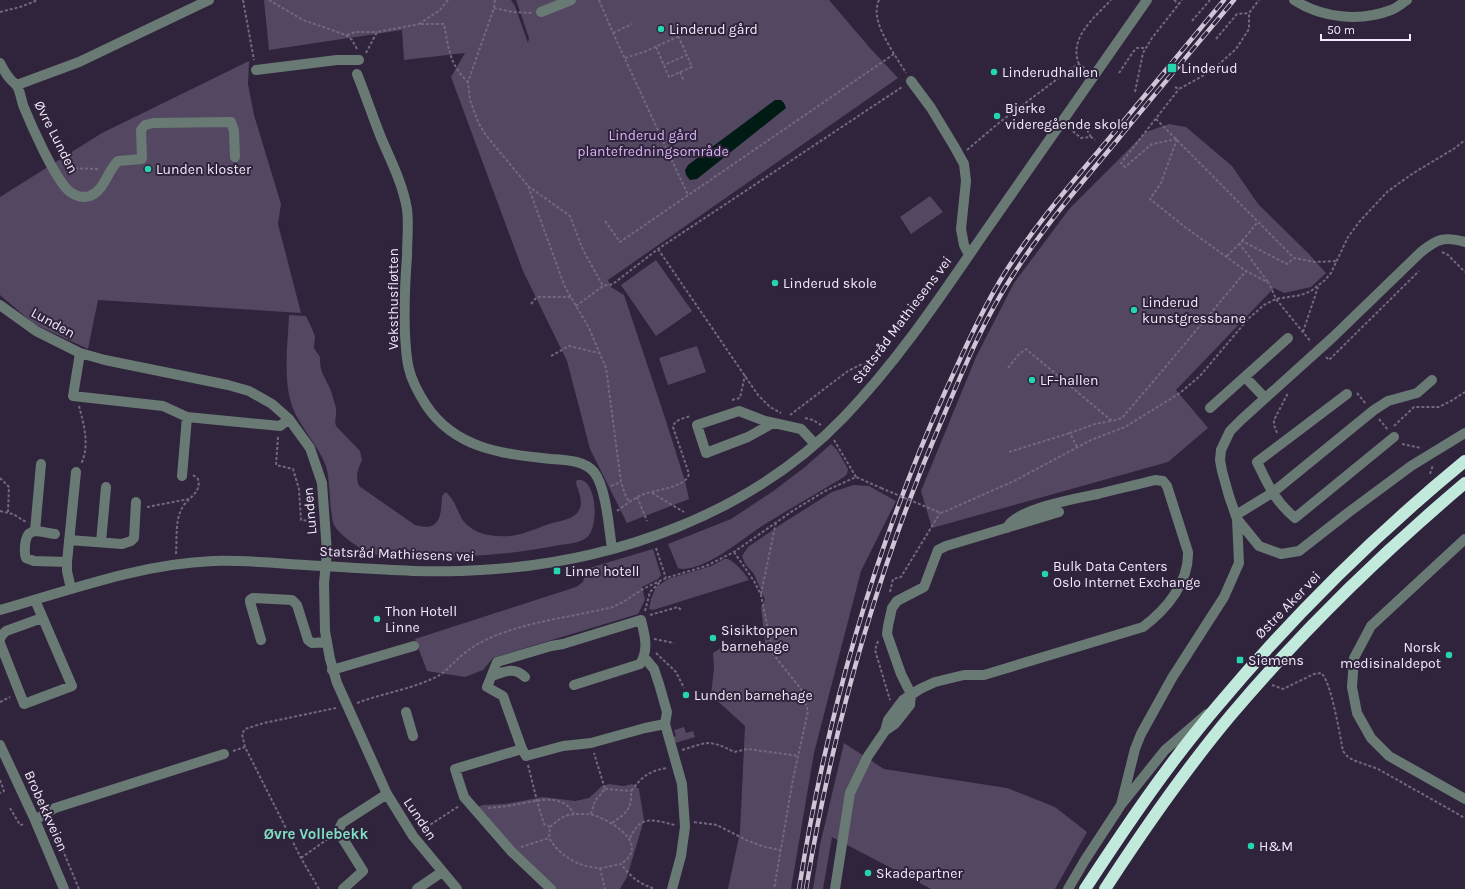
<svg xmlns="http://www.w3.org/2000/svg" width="1465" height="889" font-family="Karla,sans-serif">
<rect width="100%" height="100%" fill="#30233c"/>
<!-- green -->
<path fill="#544761" d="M264,0H511L515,6L528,43L529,38L516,0H829L870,48L898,78L608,280L611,287L624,295L666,421L685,481L689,499L627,523L590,449L567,361L523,271L451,77L465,53L404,60L402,30L269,50Z
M249,61L248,84L254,115L281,204L278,224L301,313L98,300L88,349L34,324L0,295V197L102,133Z
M1169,124L1186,127L1232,166L1258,204L1308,253L1326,273L1311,287L1284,293L1274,288L1176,390L1208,428L1168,462L932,528L921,491L976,357L1014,283L1070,208L1146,132Z
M930,196L943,212L911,234L900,217Z
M656,260L692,311L656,336L621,285Z
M289,315L306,316C308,321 315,333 315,338C315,341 314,344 314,348L320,357C319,376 329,380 333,398C334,402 336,406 336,410C337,416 334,420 336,426L360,451L362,460C358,469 355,476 359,486L415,525C440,532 441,517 442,496L446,492C462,508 455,521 478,532C488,536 500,537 511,536C524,534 535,529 546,525C554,522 563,521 570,518C574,516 577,514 579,510C584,502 578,491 576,483L577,480C597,476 600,529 586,538C579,543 568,544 560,545C514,554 473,557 427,557C412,557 387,558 373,554C361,550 338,535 333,523C332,519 332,514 331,511C330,499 329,475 326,466C319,447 302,429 294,411C282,385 288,342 289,315Z
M697,346L706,372L668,385L659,358Z
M831,444L837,450L848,469L847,474L844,477C816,494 787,510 759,528C742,540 724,554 705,563C698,566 685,571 678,568L668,544L731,519L772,492L805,467Z
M854,485L869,486L896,501L861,571L814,753L791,889H728L740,832L745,726L711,695L714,668L713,653L727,644H745L760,649L765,642L761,607L765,600L754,574L745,564L742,556L748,547L783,523L832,492Z
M653,549L661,575L658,579L642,587L645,600L638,614L499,656L493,658L483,670L465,677L427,671L415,639L576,587L583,582L586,569Z
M724,559H728C737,564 744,572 749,580L653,610L649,609L651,599L656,587L668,579L711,566Z
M684,727L686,733L693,731L695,737L675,743L673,737L676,736L674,730Z
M844,743L884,769L1007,788L1055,807L1087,832L1055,889H931L832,837L823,889H813L820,845Z
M609,784L624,786L632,784L639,789L644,820L627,877L620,889H556L512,847L477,807L483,805L505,804L543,797L575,801L589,798L602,786Z"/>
<!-- water -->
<path fill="#001b14" d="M775,100H781L784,103L786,108L697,179L690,180L686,175L685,170L688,165Z"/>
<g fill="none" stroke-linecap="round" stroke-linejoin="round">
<!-- path -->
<path stroke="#73687e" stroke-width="2" stroke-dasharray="3 2" stroke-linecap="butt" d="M243,0L254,60
M269,0L303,20L346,35L352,40L357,49
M448,0L440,10L419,24H444C449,49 449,64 468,82
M495,0L494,8L468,82L470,100L478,122L485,134L528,186L565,287L589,328L606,368L621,482L625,494L629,502
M599,0L613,33L688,195
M879,0C877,5 876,11 877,16C879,33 897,58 906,73
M1174,0L1179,4
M494,8L513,12L532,13
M0,12L20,7L38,0
M1192,21L1210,0
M613,33L632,24
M347,35L355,32H377
M678,36L687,55
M1216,39L1237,14L1249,13
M656,47L669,77L692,67L687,55L664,65
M366,53L377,32L419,24
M625,58L644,52L695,29
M1079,64C1068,38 1095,17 1111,0
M680,72L684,81
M1119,73L1133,52L1137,48H1146
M1175,87L1179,89L1210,72L1236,49L1249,29V13L1259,0
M1135,92L1143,53L1152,38L1182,0
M1156,119L1294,258L1315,262L1336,261
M1069,128L1081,138L1091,137L1095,140
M1087,130L1091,137
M1177,139L1161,183L1150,199L1185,227L1246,271L1269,283L1276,299L1311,342
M1177,139L1152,144L1125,167L1121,163L1179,89
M967,150L1000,122L1072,68L1079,64L1086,69
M65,168L98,169
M528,186L570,216L583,250L603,286
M605,221L620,242L894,54
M1242,241L1257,223
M1239,243L1268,282
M658,249L758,395L770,407L781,413
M1442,252L1448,255L1465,272
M1227,256L1242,241L1287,264L1294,258
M531,304L537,297H571
M576,306L603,286L613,284L658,249L902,87
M1303,332L1318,287
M551,356L569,346L599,353
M1326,357L1329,360L1419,271
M1008,368L1019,354L1026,349L1112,421L1122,418L1157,377L1246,271
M1357,393L1366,404
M732,400L740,398L745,375
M79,406C84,425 90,446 81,464
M790,415L848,371L860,365L878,362
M805,418L813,420L821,425
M1379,419L1388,430
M1394,426L1414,407H1439L1451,401L1465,392
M1277,433L1274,425V420L1288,393
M278,437L276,465L293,469L299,489L301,520L314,521
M834,440L856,477
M1402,444L1421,448
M1077,447L1070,433L1095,424L1112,421
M1009,452L1070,433
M1430,474L1433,465
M0,478L9,487L8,512
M611,486L621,482
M652,493L684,512
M637,497L647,521
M147,507L189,499
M0,511L13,514L26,522
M617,511C625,505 633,499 641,495C653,490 686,488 689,474L673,427C674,420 684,418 691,416
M936,511L940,513L946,511L1014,481L1091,440L1125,427L1180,393L1200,376L1248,319L1264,305L1276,299L1301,295L1311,291L1325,280L1331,273L1348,237L1360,221L1387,192L1412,174L1455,148L1465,140
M656,548L666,578
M734,552L754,581L761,595L773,654L801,689L808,711L793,779L774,889
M176,554C177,540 175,520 182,508C188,497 202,493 198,479L192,474
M890,592L893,579L901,577L940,513
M761,594L776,522
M645,611L650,592L660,582
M650,615L678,607L681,610
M654,639L674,643
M878,641L875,650L890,700
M656,653L676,672L684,688
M1272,685L1283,689L1314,674L1321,673C1331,680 1340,736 1343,751L1348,757L1353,760L1378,769L1465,818
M0,702L10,697
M357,703C383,693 413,689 438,676C447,671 453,663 461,656C470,648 481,642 492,637C530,621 572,617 613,607L623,602L643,589L666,578L706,566L734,552L794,510L825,491L856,477L881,488
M682,750C708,742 709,739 734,752L748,749L799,756
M233,751L245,747
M528,765L537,801L544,824L550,827L549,838C560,856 578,867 599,868C606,868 614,865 621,864C632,878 638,883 655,889
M0,780L4,791L0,793
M605,789L631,791
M10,808L20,825L25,824
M488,808C496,807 504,807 513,805C534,802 562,791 574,814
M591,814L595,801L605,789L594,753
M50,822L54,829L79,889
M694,822L717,825L748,841L765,847L781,850
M612,823C626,813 632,810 631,791C642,777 648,771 667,768
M550,827C555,823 559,819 565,816C572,814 585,813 593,815C607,819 644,839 628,858C627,860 623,862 621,864
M422,830L459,806
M630,838C641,814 653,820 675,825
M521,847L549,838
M301,858L329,838
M600,868L605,889
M319,889L301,858L245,747L242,734L245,729L264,723L336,708"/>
<!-- minor -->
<path stroke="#697a74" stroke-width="10" d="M1294,0C1322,18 1360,22 1391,10C1397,8 1402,3 1407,0
M541,12L571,0
M0,63C3,69 7,76 12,81C13,82 15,83 16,85C20,89 21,99 23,105C31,125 55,179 69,191C75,196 83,198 90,196C105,190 107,171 118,161L142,159L141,130L145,125L153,123L231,122L234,131L235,157
M256,70L337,60H359
M357,74C366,96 373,118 382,140C392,163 403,185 407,209C409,225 407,240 407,256C405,282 404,309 405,335C406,347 406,358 409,369C412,382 419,394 426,405C455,449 503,454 551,459C565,460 584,460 594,472C606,487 609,528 612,549
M911,81L931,108L954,146L964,164L966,181L961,229L964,245L969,255
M17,85L79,62L209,0
M1465,242C1444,236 1437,239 1421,252L1332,338L1241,420L1230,431L1221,450L1220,460L1222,471L1229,496L1237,519L1259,546L1281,554L1299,551L1349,512L1411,466L1465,433
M0,305L36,331L80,353L105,360L228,385L249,391L272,404L289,419L310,448L322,483L327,552L324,583L325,631L330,659L337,683L387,794L413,836L457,889
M80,353L73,396L163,406L187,417L280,426L289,419
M1245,377L1265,398
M1347,394L1257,462C1268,485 1275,501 1295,518L1394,437
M1210,408L1288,338
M773,423L748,437L706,453L697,425L739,411L765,421L801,429L815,444
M182,476L187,417
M1236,515L1272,493L1374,410L1388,401L1417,393L1432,380
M35,531L41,464
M55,534C39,532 27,525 25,545C25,550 24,553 26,558L34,561L67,562
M1465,539L1371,626L1354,658L1352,687L1357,713L1371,738L1389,756L1465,799
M69,540L122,544L131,541L134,538L136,502
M101,542L106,487
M71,589L67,571V562L76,472
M0,610C70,590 140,564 213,561C244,560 274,563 305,565C363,568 422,574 481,570C613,563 751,514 844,417C898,361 941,296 985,232C1039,154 1093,77 1147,0
M0,639L2,635L6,631L42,618
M261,640L250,602V600L253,598L292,600L297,605L308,640L312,643L327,642
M0,643L24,704L72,686L35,600
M644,657L654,669L659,684L667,712L665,724L682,784L685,827L681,856L672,889
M332,670L414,646
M492,676C504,672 514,666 525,677
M406,712L413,736
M885,731L895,724L910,705L911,694L901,674L887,634L888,626L892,608L897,601L924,587L938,550L946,546L1059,512
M0,745L35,820L64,889
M522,749L503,696L487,687L497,662L551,646L563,644L641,620C645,636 649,650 640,664L574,685
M1121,805L1135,749L1141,734L1172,678L1224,597L1239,563L1237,519
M35,820L55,808L224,754
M343,889L363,871L338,831L342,823L387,794
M417,889L442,872
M551,889L511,851L464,797L455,769L522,749L526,756L563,746L591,743L645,728L665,724
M835,889L850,793L868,756L885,731L888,720L903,700L920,689L935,682L964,675H984L1143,627C1167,609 1189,582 1188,552L1167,486L1163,481L1155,480C1136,485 1117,489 1098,494C1079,498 1014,509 1007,528
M1068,889L1085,860L1121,805L1165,750L1207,714"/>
<!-- highway -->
<path stroke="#c1eadc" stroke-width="12" d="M1085,889C1127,825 1170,761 1220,703C1294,615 1376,534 1465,461
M1105,889C1144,829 1185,770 1231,715C1302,631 1381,554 1465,483"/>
<defs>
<path id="rail" d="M799,889C826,718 874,550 945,392C964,351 982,309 1006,271C1034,227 1068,187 1102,147C1143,98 1183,49 1224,0
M806,889C833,726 878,567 944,415C964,368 984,319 1013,275C1043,228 1079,186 1115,143C1154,95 1194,48 1234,0"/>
</defs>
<!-- rail casing -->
<use href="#rail" stroke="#cec5d7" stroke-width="4.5"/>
<!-- rail -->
<use href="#rail" stroke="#30233c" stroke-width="3" stroke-dasharray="9" stroke-linecap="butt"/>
<!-- path-bridge -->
<path stroke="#73687e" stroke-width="2" stroke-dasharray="3 2" stroke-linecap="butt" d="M881,488L936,511"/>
</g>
<!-- markers -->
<g fill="#25d5ae" stroke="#30233c" stroke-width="1.5">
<circle cx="661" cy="29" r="4"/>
<rect x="1167" y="63" width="10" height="10" rx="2"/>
<circle cx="994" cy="72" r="4"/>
<circle cx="997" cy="116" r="4"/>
<circle cx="148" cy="169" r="4"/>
<circle cx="775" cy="283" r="4"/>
<circle cx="1134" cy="310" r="4"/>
<circle cx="1032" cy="380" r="4"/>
<rect x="553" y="567" width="8" height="8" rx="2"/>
<circle cx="1045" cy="574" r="4"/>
<circle cx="377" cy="619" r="4"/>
<circle cx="713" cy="638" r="4"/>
<circle cx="1449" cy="655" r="4"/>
<rect x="1236" y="656" width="8" height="8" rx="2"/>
<circle cx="686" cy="695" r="4"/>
<circle cx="1251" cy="846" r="4"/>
<circle cx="868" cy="873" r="4"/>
</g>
<g text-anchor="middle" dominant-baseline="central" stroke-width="4" stroke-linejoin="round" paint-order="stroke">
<!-- poi labels -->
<g font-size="14" fill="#f1eafa" stroke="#30233c" text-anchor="start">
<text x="669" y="29">Linderud gård</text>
<text x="1181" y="68">Linderud</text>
<text x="1002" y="72">Linderudhallen</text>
<text x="1005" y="108">Bjerke<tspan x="1005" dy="16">videregående skole</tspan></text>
<text x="156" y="169">Lunden kloster</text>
<text x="783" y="283">Linderud skole</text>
<text x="1142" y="302">Linderud<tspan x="1142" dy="16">kunstgressbane</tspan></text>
<text x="1040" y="380">LF-hallen</text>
<text x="1053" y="566">Bulk Data Centers<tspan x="1053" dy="16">Oslo Internet Exchange</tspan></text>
<text x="565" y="571">Linne hotell</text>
<text x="385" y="611">Thon Hotell<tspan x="385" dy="16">Linne</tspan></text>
<text x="721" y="630">Sisiktoppen<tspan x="721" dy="16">barnehage</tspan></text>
<text x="1441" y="647" text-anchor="end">Norsk<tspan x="1441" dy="16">medisinaldepot</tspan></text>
<text x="1248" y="660">Siemens</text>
<text x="694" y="695">Lunden barnehage</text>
<text x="1259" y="846">H&amp;M</text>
<text x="876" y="873">Skadepartner</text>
</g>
<!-- park labels -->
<g font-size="14" fill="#d6b5f6" stroke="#30233c">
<text x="653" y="135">Linderud gård<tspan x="653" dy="16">plantefredningsområde</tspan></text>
</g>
<!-- street labels -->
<g font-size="14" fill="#f1eafa" stroke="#30233c">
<text transform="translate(56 137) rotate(63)">Øvre Lunden</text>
<text transform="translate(393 299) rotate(-90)">Veksthusfløtten</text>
<text transform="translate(902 320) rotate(-53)">Statsråd Mathiesens vei</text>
<text transform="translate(53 323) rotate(29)">Lunden</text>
<text transform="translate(310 511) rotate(-95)">Lunden</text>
<text transform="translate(397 554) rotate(2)">Statsråd Mathiesens vei</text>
<text transform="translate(1288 605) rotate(-46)">Østre Aker vei</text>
<text transform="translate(46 811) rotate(66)">Brobekkveien</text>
<text transform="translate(420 819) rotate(56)">Lunden</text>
</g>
<!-- neighbourhood labels -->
<g font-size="15" font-weight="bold" fill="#7fdfc3" stroke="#30233c">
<text x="316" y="834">Øvre Vollebekk</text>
</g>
</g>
<!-- scale -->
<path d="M1321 34v6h89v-6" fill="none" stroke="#f1eafa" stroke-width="2"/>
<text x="1327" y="34" font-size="12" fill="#f1eafa" stroke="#30233c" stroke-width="3" paint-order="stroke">50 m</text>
</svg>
